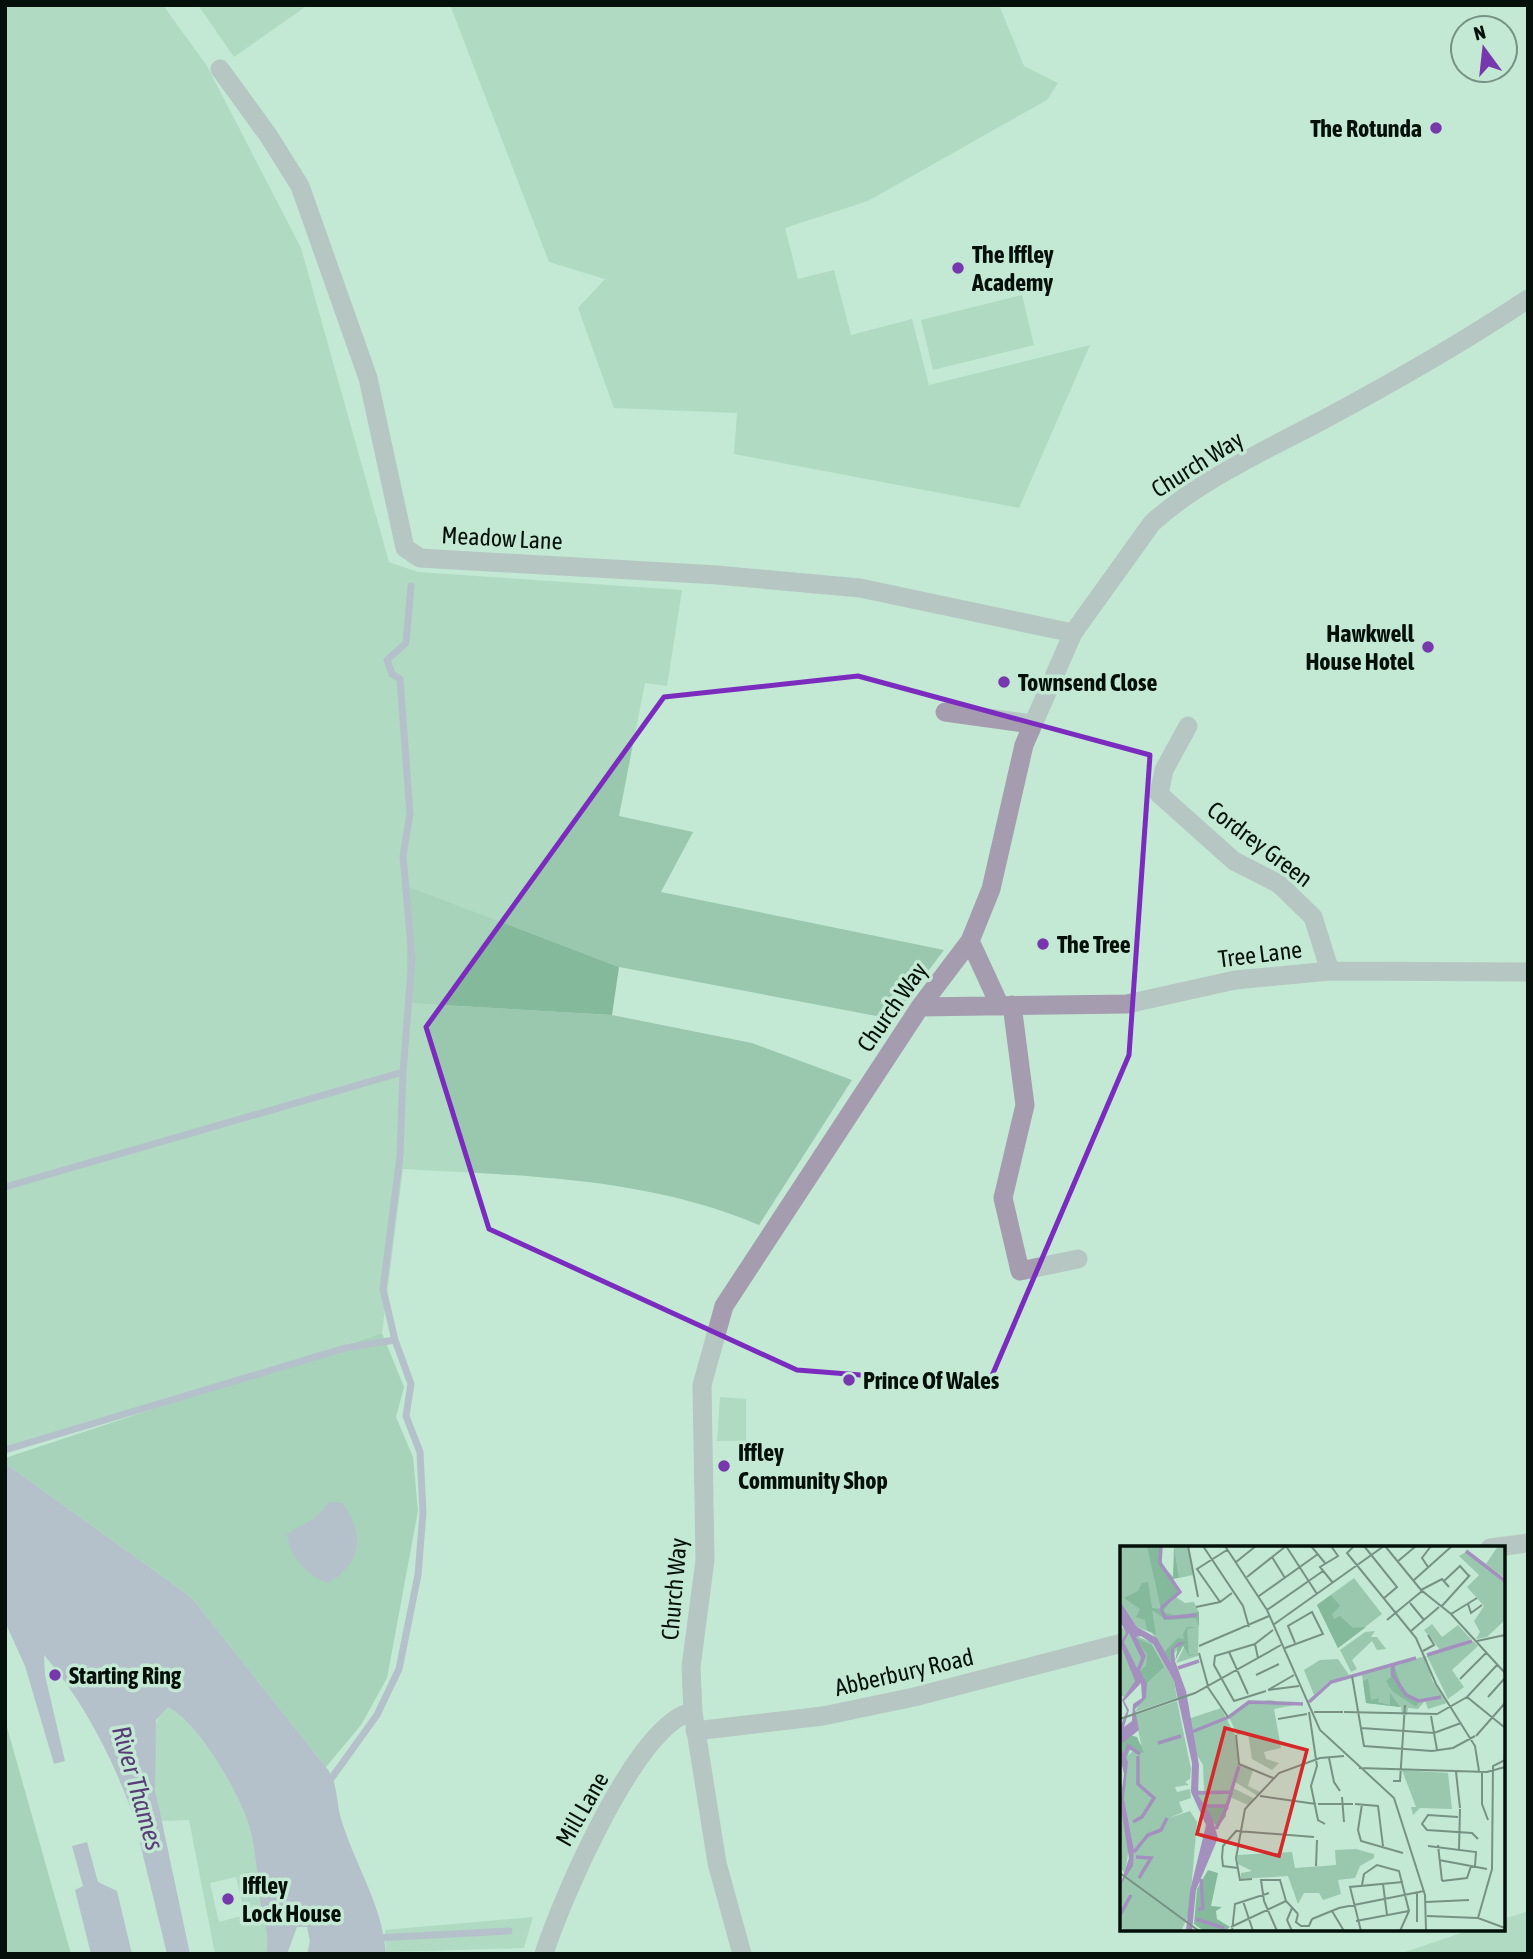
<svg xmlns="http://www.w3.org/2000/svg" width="1533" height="1959" font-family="'Asap Condensed',sans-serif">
<rect width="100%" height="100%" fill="#c3e9d4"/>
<!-- green -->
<path fill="#9ac8ae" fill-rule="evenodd" d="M5,5H163L207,66L301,248L389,562L418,572L682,590L667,686L645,683L619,816L693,832L661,892L944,950L892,1019L619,967L407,886V1003L612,1015L752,1043L852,1080L759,1225C645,1177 525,1176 403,1169L382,1333L5,1453Z
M198,5H308L234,57Z
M450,5H999L1024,66L1058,83L1047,100L868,201L785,228L798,279L834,270L851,335L912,319L929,385L1090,345L1019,508L734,454L737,413L614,408L578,308L605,279L549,262Z
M1022,295L1034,345L933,370L921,320Z
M720,1397L746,1399V1441H717Z
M168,1706C198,1723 240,1793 249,1826C256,1850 257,1877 260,1901C263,1923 270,1932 266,1954H215L189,1820L161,1821C156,1792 141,1725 168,1706ZM236,1877L245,1915L219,1922L210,1883Z
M1528,1911V1954H1399L1473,1929H1503V1919Z
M533,1917L524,1948L386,1952L385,1930Z"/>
<!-- forest -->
<path fill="#84b99c" d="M407,886L619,967L612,1015L407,1003Z
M382,1333L404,1387L396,1417L413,1457L418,1511L387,1678L361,1725L326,1767L191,1597L5,1463V1458Z
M5,1720L71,1954H5Z"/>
<!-- water -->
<path fill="#a490be" d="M5,1463L191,1597L326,1767C338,1782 336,1801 341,1819C355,1865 383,1906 386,1954H307L310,1941L307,1927H297L287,1954H266C270,1932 263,1923 260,1901C257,1877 256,1850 249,1826C240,1794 198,1722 168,1707L156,1720L155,1789L190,1954H167L140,1843L142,1840C120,1774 90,1709 44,1655L45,1675L65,1761L54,1764L25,1666L5,1622Z
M329,1502L343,1503C365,1535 362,1564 328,1583C306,1575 290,1557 287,1534L316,1517Z
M87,1842L98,1882L117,1891L132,1954H91L75,1890L83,1886L72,1846Z"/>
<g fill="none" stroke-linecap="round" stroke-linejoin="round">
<!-- stream -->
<path stroke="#a490be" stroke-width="7" d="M5,1187L403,1072L412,958L403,856L410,814L400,679L392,674L387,660L406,643L411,586
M5,1450L345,1348L395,1340L383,1289L400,1156L403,1072
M328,1783L377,1715L399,1669L418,1575L423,1513L420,1452L406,1416L411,1384L395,1340
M377,1938L509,1931"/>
<!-- minor -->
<path stroke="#a59cb0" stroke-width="19" d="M220,69L268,135L300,186L368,378L405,548L420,558L717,575L860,588L1073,633
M945,712L1032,724
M1188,726L1164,770L1159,794L1234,861L1279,884L1313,917L1330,971
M970,941L1000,1006
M1012,1005L1025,1105L1003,1198L1020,1271L1078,1259
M920,1007L1127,1004L1235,980L1330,971L1528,972
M1490,1548L1528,1543
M695,1731L823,1716L914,1697L1122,1643
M544,1954C560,1903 638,1719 693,1712
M742,1954L717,1863L693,1712L691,1667L705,1560L702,1385L724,1306L920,1007L970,941L991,889L1024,745L1073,633L1152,523C1198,481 1266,450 1321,421C1392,383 1461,344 1528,299"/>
</g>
<!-- marked area -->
<path d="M0 0H1533V1959H0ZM858,676L1150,755L1129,1055L988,1385L797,1370L489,1229L426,1027L664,697Z" fill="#c3e9d4" fill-opacity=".55" fill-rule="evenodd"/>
<path fill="none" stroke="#7b2cbf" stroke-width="5" stroke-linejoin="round" d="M858,676L1150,755L1129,1055L988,1385L797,1370L489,1229L426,1027L664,697Z"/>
<!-- markers -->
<g fill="#7738ad" stroke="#c3e9d4" stroke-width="2.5">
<circle cx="1436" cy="128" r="7"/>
<circle cx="958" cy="268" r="7"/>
<circle cx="1428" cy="647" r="7"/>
<circle cx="1004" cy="682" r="7"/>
<circle cx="1043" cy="944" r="7"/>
<circle cx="849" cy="1380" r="7"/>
<circle cx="724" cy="1466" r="7"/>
<circle cx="55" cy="1675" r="7"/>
<circle cx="228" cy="1899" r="7"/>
</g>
<g text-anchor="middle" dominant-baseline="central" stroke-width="7" stroke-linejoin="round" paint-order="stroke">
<!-- poi labels -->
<g font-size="24" font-weight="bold" fill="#041009" stroke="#c3e9d4" text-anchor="start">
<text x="1422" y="128" text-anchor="end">The Rotunda</text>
<text x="972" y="254">The Iffley<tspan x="972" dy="28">Academy</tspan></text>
<text x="1414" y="633" text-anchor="end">Hawkwell<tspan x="1414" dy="28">House Hotel</tspan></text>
<text x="1018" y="682">Townsend Close</text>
<text x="1057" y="944">The Tree</text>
<text x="863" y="1380">Prince Of Wales</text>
<text x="738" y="1452">Iffley<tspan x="738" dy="28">Community Shop</tspan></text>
<text x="69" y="1675">Starting Ring</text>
<text x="242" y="1885">Iffley<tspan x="242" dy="28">Lock House</tspan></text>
</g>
<!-- street labels -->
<g font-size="24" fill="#041009" stroke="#c3e9d4">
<text transform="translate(1197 464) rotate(-32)">Church Way</text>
<text transform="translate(502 538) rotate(3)">Meadow Lane</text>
<text transform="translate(1260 844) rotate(37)">Cordrey Green</text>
<text transform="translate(1260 954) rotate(-7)">Tree Lane</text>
<text transform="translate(892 1007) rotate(-55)">Church Way</text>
<text transform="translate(674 1589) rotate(-85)">Church Way</text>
<text transform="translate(904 1672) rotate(-13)">Abberbury Road</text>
<text transform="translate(582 1809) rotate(-60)">Mill Lane</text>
</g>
<!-- water labels -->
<g font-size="26" font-style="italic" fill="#593c78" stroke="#c3e9d4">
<text transform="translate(138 1788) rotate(74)">River Thames</text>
</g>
</g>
<!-- overview -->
<g transform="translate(1120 1546)">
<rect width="385" height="385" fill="#c3e9d4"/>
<path d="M0,0H41L40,17L60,46L42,65L56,51L65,57L74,56L79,66L78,110L56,117L67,95L52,109L44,105L32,87L17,81L0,55ZM54,0H68L73,29L59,31ZM378,0H385V32L366,18ZM346,6L385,36V74L367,91L356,93L360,86L354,75L364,60L347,41L359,29L339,10ZM234,32L262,68L218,102L197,59ZM312,78L322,91L338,79L351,93L320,104L304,84ZM3,82L6,87L1,97L19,130L4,151L0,149V84ZM255,85L251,91H257L266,103L257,104L252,95L232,114L237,123L231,126L220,104L245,86ZM9,87L31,96L54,135L57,152L15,166L26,145L4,96ZM353,95L358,100L332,124L344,141L328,153L307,110ZM306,110L312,134L327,157L308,163L305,155L298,163L288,162L287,169H282L281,161L246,157L242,129H233ZM218,113L229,129L208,136L194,149L184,124L200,114ZM150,154L174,159L154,163L161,202L144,206L146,213L159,217L152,224L132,213L128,187L117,189L109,171L129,157ZM57,155L71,223L70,233L65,236L69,239L55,241L57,246L70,243L71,252L59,256L63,266L49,272L70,265L77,276L69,368L61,385H5L0,379V340L12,320L14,304L4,252L6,211L21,198L15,169ZM101,162L115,189L118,218L133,224L128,240L142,247L138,250L115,236L113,242L135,253L128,259L110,251L106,260L84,261L78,249L77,244L84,245L83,219L75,206L68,173ZM282,224L328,227L332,263L300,262L293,269L291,261H296ZM0,257L9,302L5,327L0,322ZM236,303L254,308V312L240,320L235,332L218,334L221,348L203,354L199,347H184L178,358L168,330L121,333V327L132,325L118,318L117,309L172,306L175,322L216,319L215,304Z" fill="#9ac8ae"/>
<path d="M27,0H42L41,18L53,31L54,0L59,31L73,29L53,33L60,45L42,66L56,70L79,66V81L76,72L47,74L32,64L36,89L27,84L25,74L16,71L20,63L4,52L18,45L22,37L28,36L32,62L41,63ZM211,49L220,60L212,68L214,73L220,70L233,82L246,81L218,102L197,59ZM67,81H77L67,83L69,109L78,108L69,110L63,100L55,115L59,96L51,103V117L44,106L58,92L64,93L63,88ZM16,92L32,99L44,121L27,137L20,125L26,120L27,109ZM270,122H275L283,145L300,154L296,161L272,145L266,135L271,131ZM248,133L251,154L259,152L258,156L270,159V147L280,161L246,157L243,135ZM10,189L17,191L24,207L10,204L6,213L0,199ZM106,260V270L97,282L84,261ZM88,324L98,327L91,360L102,361L96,365L97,373L110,381L105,385H84L74,378L77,343Z" fill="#84b99c"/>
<path d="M0,55L17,81L37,92L51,117V103L59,96H66L54,103L55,115L66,145L79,219L78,249L92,271L98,292L76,344L72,385H66L70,345L86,279L71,246L72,217L54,135L33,98L21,90L16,91L26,110L20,125L27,137L26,152L15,163L19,184L0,199L8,216L4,252L14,304L13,320L0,340L9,312L0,257L4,228L0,211V181L7,165L2,154L15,135L0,97L6,87L0,75ZM9,87L21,112L17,122L4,96ZM21,137L22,152L13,158L12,175L4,181L9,164L4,155Z" fill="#a490be" fill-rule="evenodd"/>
<path fill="none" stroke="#a490be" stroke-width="3.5" d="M346,5L385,35M41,62L60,46L40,17L41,0M41,62L45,72L77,69M307,109L352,95M273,119V129L286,149L299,155L321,151M58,122L79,115M189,156L211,136L296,112M69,187L109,171L129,156L183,158M38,197L61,190M4,212L8,200L20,208M77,247L111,246L119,220M84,260H107L111,247M13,276L22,271L34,252L18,238V210M96,283L107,261M14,306L28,289L41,284L47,272M16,311L31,312L19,332M78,364L83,362L81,333M0,369L11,349M76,373L104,382"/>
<path fill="none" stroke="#779283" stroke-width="2" d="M68,0L78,51M83,0L123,60L129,81M105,0L147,64L200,184L274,252L305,349L306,384M166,0L197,48M191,0L205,17M211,0L218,10L200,21L213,37M234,0L227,7L296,92L316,138L355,200L359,225M244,0L277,41L263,53M265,0L301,44L331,68L385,127M152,11L165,32M116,16L136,0M277,16L296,0M308,21L302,12L311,0M127,31L166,0M294,34L332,0M324,35L340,20L349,30M301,44L322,33L329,41M139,50L198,8M100,56L77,23L107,4M290,57L304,74M348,58L351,67L362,59M76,61L100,56L112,47M321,61L350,29M147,64L203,25M331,68L357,52M267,74L302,45M153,79L264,0M291,85L319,61M357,95L385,89M135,98L95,110L94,119L114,155L146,145M79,100L149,70M165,102L203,88L192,66L168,80L175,97M303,105L314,99L308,89M109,106L128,148M79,107L88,140M138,112L135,98L153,84M136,129L159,118M232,130L244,200L312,205L333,202L355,190M340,133L366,107M87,140L108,171M148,144L179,140M148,144L174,129M347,151L384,181M368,151L385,132M189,166L197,220L191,240L198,274L205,278M194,166H223M224,166L317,168L347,151L377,119M311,170L317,204M0,173L75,147L161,99M158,173L187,168M241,182L314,187L341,177M116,189L119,218L153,232M356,190L385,157M209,212L214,236L220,245M239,222L367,226L385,221M336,226L340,262M362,226V258L368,274M273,235H280L285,159M140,250L196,258M222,251L224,276M198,258H233M235,258L258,260L263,300M242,258L238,284L241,295L283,307M338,271L308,269L302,278L307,284L352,287L358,293M117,284L103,300L102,311L103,320L118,322M117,285L194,291M318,299L322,335M308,300L356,306L355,320M339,303L340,263M319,314L367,323M196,320L197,294M0,327L79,385M132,333L120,334L116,312L125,263L159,227L200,212L224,210M322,335L347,332L351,320M263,338L267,369M242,339L244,328L257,319L279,325L289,365L280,385M123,355L133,385M306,356L349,354M172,362L167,374L172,385M212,365L224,385M178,368L176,376L181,380H189L192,373M307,370L358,372L385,382M358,372L372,323L373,220L385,214M192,373L219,362L304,345M236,375L289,365M297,376V347M111,381L166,355M112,385L115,358L149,347M157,385L144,355L141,334H160L166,355L178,368M241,385L230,341L283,336"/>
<path fill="#d62828" fill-opacity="0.15" stroke="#d62828" stroke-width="3.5" d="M105,182L187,204L159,310L77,288Z"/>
<rect width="385" height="385" fill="none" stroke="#041009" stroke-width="3.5"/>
</g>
<!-- border -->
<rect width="1533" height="1959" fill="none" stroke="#041009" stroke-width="14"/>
<!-- north arrow -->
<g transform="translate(1484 49) rotate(345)"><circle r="33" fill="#c3e9d4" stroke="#779283" stroke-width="2"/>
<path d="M0-5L12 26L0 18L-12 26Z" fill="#7738ad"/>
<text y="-10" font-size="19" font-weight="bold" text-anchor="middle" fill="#041009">N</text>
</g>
</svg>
